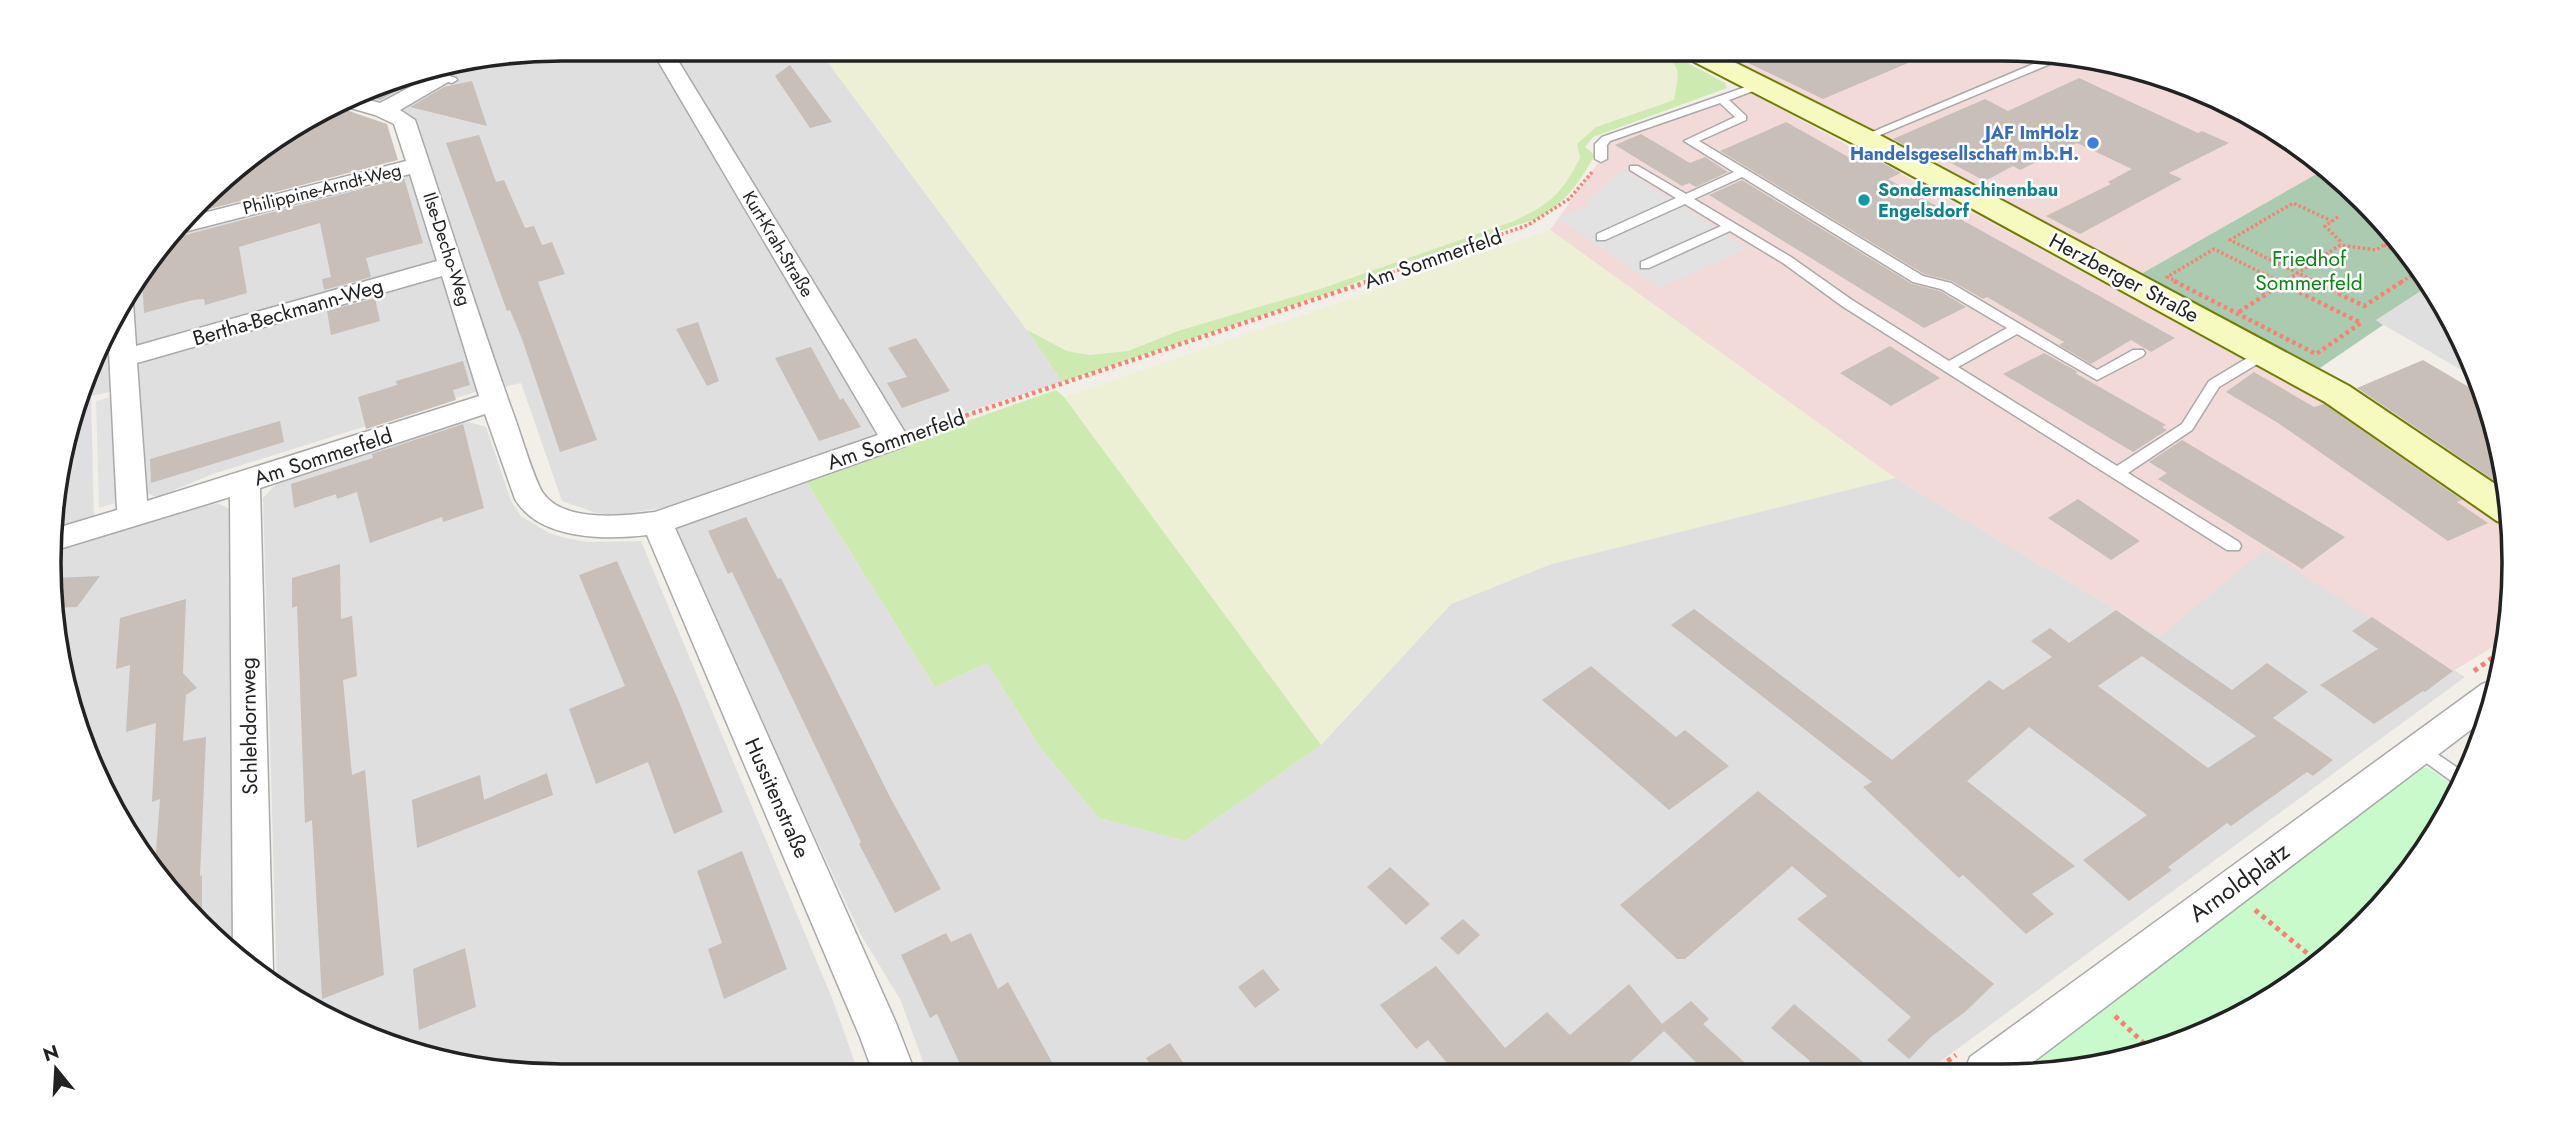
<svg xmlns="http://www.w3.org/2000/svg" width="2563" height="1125" font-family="Jost,sans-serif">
<rect width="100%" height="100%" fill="#f2efe9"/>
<!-- residential -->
<path fill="#e0dfdf" d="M563,49H818L1027,330L1062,382L881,439L706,500L701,495L662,508L616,515L596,513L562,501L521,383L504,387L412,118L400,110L441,83L448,84L458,77L432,71L424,75L428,77L427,81L384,103H376L351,97L397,76Z
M411,172L440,257L436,263L140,346L134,345L130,291L180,230Z
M432,276L448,280L478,391L213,474L157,497L143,492L135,367L139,362Z
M2430,285L2461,336L2477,379L2375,320Z
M111,323L114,391L91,396L94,518L57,529L59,463Z
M469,422L486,427L511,501L521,516L549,533L565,538L588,542L641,541L834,1003L859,1075L562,1076L397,1049L306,1007L277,987L263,498L279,481L456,423Z
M804,478L935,687L987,663L1042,750L1099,818L1185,841L1321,745L1451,604L1551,564L1895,478L2160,636L2264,549L2465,677L1926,1072L928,1075L900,999L861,935L670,525Z
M219,504L230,509L233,955L224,949L118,819L76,728L53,630L56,551L205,505Z"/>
<!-- commercial -->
<path fill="#f2dad9" d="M1708,49H2001L2166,76L2258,118L2327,168L2141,274L1827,108Z
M1745,90L2318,399L2513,529L2508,638L2453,671L2264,550L2160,636L1895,478L1550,230L1601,159V144Z"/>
<!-- farmland -->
<path fill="#eef0d5" d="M818,49H1652L1675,61L1679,72L1674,100L1596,127L1577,144L1580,157L1564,187L1543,207L1514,221L1323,288L1178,331L1128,351L1088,355L1066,351L1027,330Z
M1550,230L1895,478L1551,564L1451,604L1321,745L1064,397Z"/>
<!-- grass -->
<path fill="#cdebb0" d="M1652,49H1662L1725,83L1727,88L1593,137L1585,147L1595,155C1577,185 1568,201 1536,219L1405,263L1329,293L1062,382L1027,330L1067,351L1089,355L1128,351L1178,331L1323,288L1514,221C1552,203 1561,194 1580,158L1577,144L1596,127L1674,100C1680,67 1682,65 1652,49Z
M1056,390L1064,397L1321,745L1185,841L1099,818L1042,750L987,663L935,687L804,478Z"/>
<!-- cemetery -->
<path fill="#aacbaf" d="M2327,168L2339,177L2408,250L2430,285L2376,320L2383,325L2320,368L2141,274Z"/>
<!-- park -->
<path fill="#c8facc" d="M2420,768H2428L2457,788L2427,848L2313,970L2197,1037L2068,1072H2021Z"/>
<!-- parking -->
<path fill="#e2e2e2" d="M1623,169L1748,249L1659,288L1558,218L1591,205L1587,201Z
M127,392L132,498L99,508L96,401Z"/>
<!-- building -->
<path fill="#c7bfb8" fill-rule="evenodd" d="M1719,49H1941L1823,99Z
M790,65L832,122L810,128L775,76Z
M422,72L423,77L380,100L362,95L397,76Z
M2079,78L2198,133L2202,131L2229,143L2169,173L2182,179L2080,234L2046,216L2111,184L2108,182L2132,169L2077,143L2020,170L2013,166L1985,181L1936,155L1929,159L1893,139L1985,99L2008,111Z
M472,81L487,126L410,107L444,87Z
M340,108L387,124L398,160L194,213L224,176L301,121L303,129Z
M1786,122L1852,159L1865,153L1901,173L1888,179L2175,338L2151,352L2131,340L2091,364L2059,345L2064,342L1987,297L1983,299L1952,281L1924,274L1720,151Z
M1641,134L1690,163L1705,157L1728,172L1696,187L1689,183L1682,186L1615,145Z
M479,135L496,182L504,180L525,228L534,226L542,245L552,242L565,274L538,282L597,440L560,452L522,339L510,310L507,311L446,143Z
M404,178L423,243L366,258L371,277L324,290L322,279L331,277L320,223L239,247L247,293L205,305L204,299L193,300L144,313L142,276L178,233L185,235Z
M1742,180L1912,284L1940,291L1966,307L1924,328L1709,195Z
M375,298L380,321L331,335L327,311Z
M698,322L719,381L707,386L676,329Z
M916,338L950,391L902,408L887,383L907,377L888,348Z
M1890,346L1940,378L1891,406L1840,373Z
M811,347L840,400L843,398L861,427L819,441L775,358Z
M2044,353L2078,372L2075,373L2166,425L2162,427L2167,430L2133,452L2003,374Z
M2423,360L2484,396L2497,430L2505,479L2498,483L2357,388Z
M463,361L470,385L453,390L456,400L366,429L358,397L397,385L396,381Z
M2254,372L2314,407L2324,404L2462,500L2457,502L2488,523L2448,541L2278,423L2226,392Z
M280,421L284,442L151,483L150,459Z
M463,424L484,508L443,522L442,517L370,543L357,492L337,499L336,494L294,508L291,484L373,458L372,454Z
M2182,440L2345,537L2302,569L2158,479L2167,473L2149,462Z
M2078,499L2140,541L2111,560L2048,518Z
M746,517L778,579L781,578L891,799L941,889L895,913L859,844L861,842L732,572L728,574L708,531Z
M617,561L679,702L723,812L674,834L648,762L596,784L569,709L625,686L579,575Z
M340,564L341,619L352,616L357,676L343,680L352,775L365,770L384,975L322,999L312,820L305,823L297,606L292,608V578Z
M100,576L77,607L54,608L55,578Z
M186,599L183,673L197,688L186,695L183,741L206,737L200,876L202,875V922L155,864L160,799L152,802L156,723L126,732L130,665L116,669L120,618Z
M1694,609L1892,760L1989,680L2003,690L2052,657L2031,641L2050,628L2069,643L2116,610L2232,690L2267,663L2308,692L2273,718L2333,760L2313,776L2307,772L2231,826L2227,823L2168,867L2172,870L2129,901L2083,860L2147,815L2029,727L1967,781L2075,866L2032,894L2054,914L2026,934L1963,875L1959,878L1863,787L1872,782L1671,625ZM2142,656L2256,736L2208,768L2098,686Z
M2372,617L2453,671L2425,692L2423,691L2374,724L2320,685L2378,649L2352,631Z
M1591,666L1676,737L1685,730L1729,766L1669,810L1542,700Z
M547,773L553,795L417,848L412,800L480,775L484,800Z
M1758,791L1994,984L1965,1012L1932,1036L1909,1059L1887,1040L1911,1017L1797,919L1827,896L1792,866L1685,959H1677L1620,905Z
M742,851L787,969L724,999L708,949L722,943L697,871Z
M1390,867L1430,904L1406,925L1367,887Z
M1463,919L1480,935L1458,955L1440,938Z
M946,933L951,942L971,933L998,989L1008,982L1059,1075H965L937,1014L930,1018L901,955Z
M465,948L476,1007L419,1030L413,969Z
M1436,966L1505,1048L1547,1012L1570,1035L1629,984L1662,1024L1691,1001L1709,1019L1703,1024L1755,1072L1707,1073L1664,1031L1618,1073H1455L1428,1040L1416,1049L1380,1005Z
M1263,969L1280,990L1255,1008L1238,987Z
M1794,1004L1875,1072H1800L1810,1061L1771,1028Z
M1170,1043L1191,1074H1156L1146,1058Z"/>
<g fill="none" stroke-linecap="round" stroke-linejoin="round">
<defs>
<path id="service" d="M2050,57L2062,59L1868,140L1858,138Z
M430,71L456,78L457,80L452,83L425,76V72Z
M1757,83L1762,86L1761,88L1729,100L1746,116V120L1699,141L1923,276L1951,283L2097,370L2133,350H2143L2145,353L2143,356L2097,380L2017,334L1958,367L2117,466L2182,424L2209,381L2259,351H2269L2271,354L2269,357L2219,387L2192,430L2128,473L2239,542L2241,546L2239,550H2227L1842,306L1783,263L1730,231L1649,268H1641V262L1721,226L1685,204L1605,240H1597V234L1676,198L1630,170V166H1638L1686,194L1734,172L1684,141L1735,117L1720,103L1610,141L1607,145V159L1601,162L1595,159V144L1602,137ZM1742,177L1913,282L1941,289L2007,328L1949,361L1852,300L1791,257L1694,199Z
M2420,742L2465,773L2458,786L2414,754L2411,749L2414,744Z"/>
<path id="minor" d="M651,49H671L909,439L905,446L675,528L896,1023L916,1075H874L860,1037L647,535C605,540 539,540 515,499L485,414L260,488L273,970L268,980L233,955L230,497L56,550L57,528L117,510L108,331L118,306L125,297L133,303L136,346L437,261L410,174L184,232L179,231L192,216L406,161L394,124L375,115L337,104L354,96L380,103L440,71L448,72L451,77L448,82L400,110L415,120C448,218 478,316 513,413C520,431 534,480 543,493C564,523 624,516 655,512L878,435ZM442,276L479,396L147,501L137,363Z
M2494,680L2497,682L2489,716L2020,1072H1964L1970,1057L2482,684Z"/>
<path id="secondary" d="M1675,49H1708L1874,132L2349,386L2507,492L2512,525L2497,521L2325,402L1854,144L1679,54Z"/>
</defs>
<!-- service casing -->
<use href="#service" stroke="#a9a9a9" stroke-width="3"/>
<!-- minor casing -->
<use href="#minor" stroke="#a9a9a9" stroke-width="3"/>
<!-- secondary casing -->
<use href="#secondary" stroke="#707d05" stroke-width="4"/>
<!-- path-far2 -->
<path stroke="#fa8072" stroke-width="3.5" stroke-dasharray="2.5 2.5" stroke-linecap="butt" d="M2338,217L2325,226L2340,241V245
M2384,245L2414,259
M1364,282L1528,225L1569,199L1593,171
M2178,282L2167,277L2214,249L2280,282
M2284,282L2340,245L2376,250L2392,240
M2316,282L2230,240L2293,203L2332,221
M2401,282L2420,270"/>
<!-- path-far1 -->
<path stroke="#fa8072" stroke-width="4.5" stroke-dasharray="3.5 3.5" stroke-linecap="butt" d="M2174,281L2316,354L2361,323L2277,281
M2313,281L2364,306L2403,281
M2239,312L2286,281
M919,431L1370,281"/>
<!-- path -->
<path stroke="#fa8072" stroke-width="5" stroke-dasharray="4.5 4.5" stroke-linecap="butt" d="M2474,671L2505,649
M2255,910L2319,963
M2115,1016L2150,1049
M1933,1072L1956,1055"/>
<!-- service -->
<use href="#service" fill="#fff" fill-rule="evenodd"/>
<!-- minor -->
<use href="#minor" fill="#fff" fill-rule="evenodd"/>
<!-- secondary -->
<use href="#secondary" fill="#f7fabf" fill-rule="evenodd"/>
</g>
<!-- markers -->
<circle fill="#3f7fe0" stroke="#fff" stroke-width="2.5" cx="2093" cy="143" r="7"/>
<circle fill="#0f9aa8" stroke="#fff" stroke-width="2.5" cx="1864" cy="200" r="7"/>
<g text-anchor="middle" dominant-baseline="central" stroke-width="5" stroke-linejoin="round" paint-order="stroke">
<!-- far-shop labels -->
<g font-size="18" font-weight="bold" fill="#366cbe" stroke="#fff" text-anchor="end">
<text x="2079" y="133">JAF ImHolz<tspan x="2079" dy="21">Handelsgesellschaft m.b.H.</tspan></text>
</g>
<!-- far-street labels -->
<g font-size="18" fill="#222" stroke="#fff">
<text transform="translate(322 189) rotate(-14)">Philippine-Arndt-Weg</text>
<text transform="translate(778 244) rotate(59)">Kurt-Krah-Straße</text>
<text transform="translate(447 249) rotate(72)">Ilse-Decho-Weg</text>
</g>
<!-- far-culture labels -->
<g font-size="18" font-weight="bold" fill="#0d838f" stroke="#fff" text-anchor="start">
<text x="1878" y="190">Sondermaschinenbau<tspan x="1878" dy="21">Engelsdorf</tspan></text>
</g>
<!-- street labels -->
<g font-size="21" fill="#222" stroke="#fff">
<text transform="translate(1433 259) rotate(-19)">Am Sommerfeld</text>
<text transform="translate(2124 278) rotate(28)">Herzberger Straße</text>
<text transform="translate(288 312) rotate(-16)">Bertha-Beckmann-Weg</text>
<text transform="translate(896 440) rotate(-19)">Am Sommerfeld</text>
<text transform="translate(323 457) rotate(-18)">Am Sommerfeld</text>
<text transform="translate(249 726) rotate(-91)">Schlehdornweg</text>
<text transform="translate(777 798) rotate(66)">Hussitenstraße</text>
</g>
<!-- park labels -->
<g font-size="21" fill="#0c8416" stroke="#fff">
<text x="2309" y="259">Friedhof<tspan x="2309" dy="24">Sommerfeld</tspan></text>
</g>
<!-- near-street labels -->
<g font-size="24" fill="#222" stroke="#fff">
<text transform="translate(2239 882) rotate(-36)">Arnoldplatz</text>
</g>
</g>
<!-- crop -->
<path d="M0 0H2563V1125H0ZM562 61H2001A501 501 0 0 1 2502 562V563A501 501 0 0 1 2001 1064H562A501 501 0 0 1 61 563V562A501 501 0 0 1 562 61Z" fill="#fff" fill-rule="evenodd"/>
<path fill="none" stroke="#222" stroke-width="3.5" d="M562 61H2001A501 501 0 0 1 2502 562V563A501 501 0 0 1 2001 1064H562A501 501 0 0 1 61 563V562A501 501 0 0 1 562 61Z"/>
<!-- north arrow -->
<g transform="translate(56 1069) rotate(342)" stroke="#ffffff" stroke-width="5" paint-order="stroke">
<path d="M0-5L12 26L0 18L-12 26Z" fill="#222222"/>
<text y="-10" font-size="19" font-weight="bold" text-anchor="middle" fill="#222222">N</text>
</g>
</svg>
